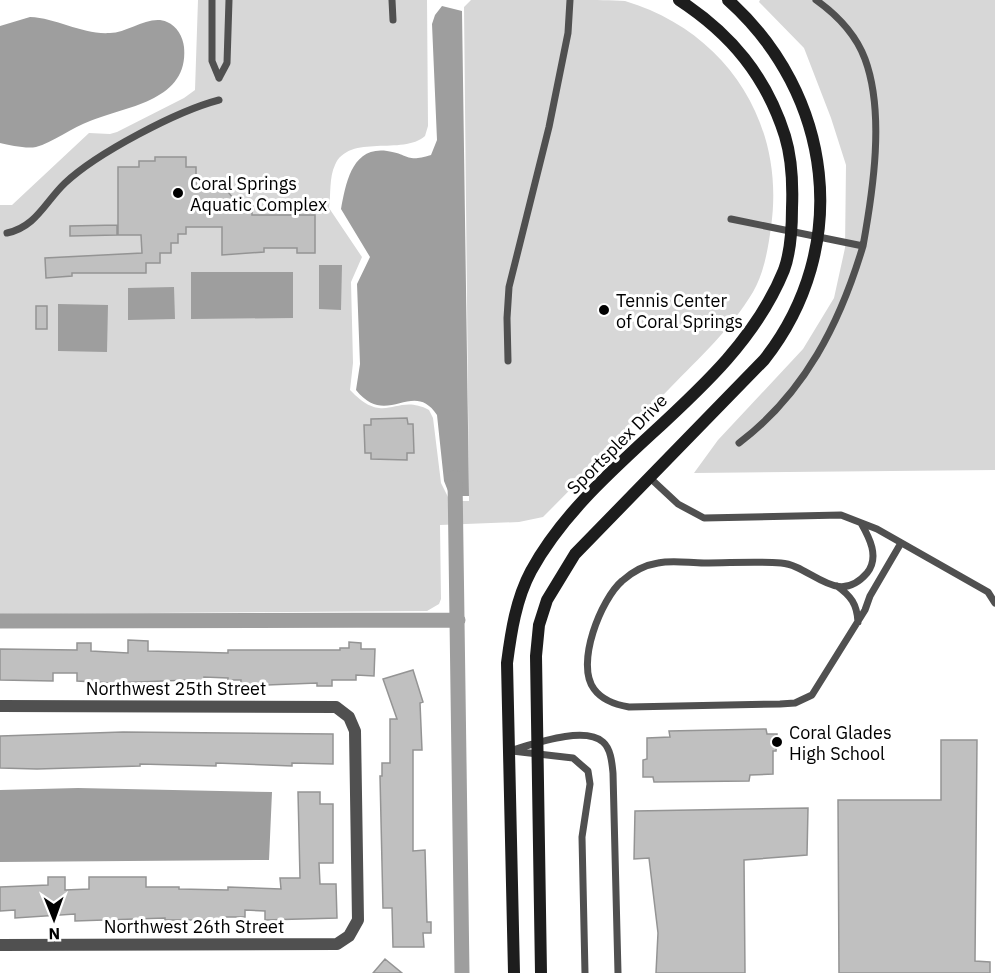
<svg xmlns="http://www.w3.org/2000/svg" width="995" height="973" font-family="'IBM Plex Sans',sans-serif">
<rect width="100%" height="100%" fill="#fff"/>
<!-- green -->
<path fill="#d7d7d7" d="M198,0H427L428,126L425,136C403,156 349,133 335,165C329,177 331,195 329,208L362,257L351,282L353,363L350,390C386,428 395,392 429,410L433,418L441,483L450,501H469V496L464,7L471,0C507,0 544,0 580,0C594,0 612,0 625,1C726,31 786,123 771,227C768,249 764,273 753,292C731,329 699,358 670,388C628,431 585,475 543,517L519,522L440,525L441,599L439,604L427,611L0,614V205H12L89,133L110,134L117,132L184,98L195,90Z
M760,0H995V470L694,473L718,440L803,349L834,298L845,248L846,165L831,118L804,48L759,2Z"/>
<!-- water -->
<path fill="#9e9e9e" d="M442,6L462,11L469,496H450L444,481L437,415C413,378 387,429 356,390L360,364L357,284L370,257L341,209C346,183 352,146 387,151C409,154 406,163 431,155L437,140L432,24L435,15Z
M30,17C57,18 83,35 110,33C128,33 150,14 167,22C177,26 183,37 184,47C189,101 127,106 90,121C73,127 52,143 36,147C26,149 10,145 0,143V26Z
M319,265H342L341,310L319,309Z
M191,272H293V318L191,319Z
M174,287L175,319L128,320V288Z
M58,304L108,305L107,352L58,351Z
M78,788L272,792L269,860L0,862V790Z"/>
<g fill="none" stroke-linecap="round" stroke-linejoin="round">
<!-- canal -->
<path stroke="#9e9e9e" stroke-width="15" d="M455,478L462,973
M0,621L458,620"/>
</g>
<!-- building -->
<path fill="#c0c0c0" stroke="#949494" stroke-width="1.5" d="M155,157H186V167H196V187L223,186L233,198V206H252V215H315V253H297V248H264V252L222,255V227H186V234H178V243H171V253H160V263H146V273H72V276L46,278L45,258L142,253L141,235H118V167H139V161H155Z
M117,225V235L70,236V226Z
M36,306H47V329H36Z
M407,418L408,424H413L414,453H407V460L371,459V453H365L364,425H371V419Z
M128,640L148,641V651L228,653V650H340V648H349V642L361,643V649H375L374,676L356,675V680H332V686H317V683L241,686V680H228V678L204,677V685L188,684V680L113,683L77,681V673H53V681L0,680V649L77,650V643H91V651L128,653Z
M413,670L423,702L420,703L422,750H413V851L425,850L427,922H431V933H423L424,947H393L392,908H383L380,776H382V763H390V719H397L383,679Z
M766,729L767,734H777L776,751H773V774L750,775L749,781L654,782L653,777H643V760L647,759V738L670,737L669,731Z
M123,732L333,734V764L292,763V766L216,763V766L140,764V766L37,769L0,768V736Z
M941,740H977L975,961L990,962V973H839L838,800H941Z
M298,792H320V804H333V863H319L320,884H336L337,918L265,920V911L245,910V917H222V920H165V918L75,921V914L15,918V910L0,911V887L48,885V877H65V890L89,889V877H146V887H179V889L228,890V887L281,889L280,878H300Z
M808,808L807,855L744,860L745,973H656L658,933L649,858L634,859L635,811Z
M385,959L402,973H373Z"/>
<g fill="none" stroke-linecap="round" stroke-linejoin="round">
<!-- lane -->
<path stroke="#505050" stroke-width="7" d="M212,0V61L219,78
M392,0L393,20
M816,0C837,15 856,35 865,59C885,113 873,191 863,246
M219,78L227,63L229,0
M731,219L863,246C840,323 805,393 739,443
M7,233C36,227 45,202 65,183C97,153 177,111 219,100
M508,361L507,318L509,287L549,127L568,33L570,0
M649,477L678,504L704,518L841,515L877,529L988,592L995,603
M861,523C869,537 880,557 867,573C837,608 811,565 781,563C756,561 730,563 704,563C689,563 673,560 658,563C645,565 632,572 622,581C601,599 575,664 594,689C602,700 617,705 629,707L780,704L795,703L812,695L865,610L870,596L901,543
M837,586C851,596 857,604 858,622
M509,751C531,745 584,725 603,742C611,749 612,763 613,773L618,973
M512,751L573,758L588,771L590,784L582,837L585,973"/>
<!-- street -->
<path stroke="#505050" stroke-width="12" d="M0,706L336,707L349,717L355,731L358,920L349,936L337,944L0,945"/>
<!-- secondary -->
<path stroke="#1d1d1d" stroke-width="12" d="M514,973L507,663C511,632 516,599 531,571C593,457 734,394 784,270C791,251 792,228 792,208C793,183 792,159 785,136C766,76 731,34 679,0
M541,973L536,656L539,625L547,600L575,554L764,360C853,247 833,94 728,0"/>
</g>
<!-- markers -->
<g fill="#000" stroke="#fff" stroke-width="2">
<circle cx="178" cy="193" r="6"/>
<circle cx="604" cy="310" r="6"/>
<circle cx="777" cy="742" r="6"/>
</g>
<g text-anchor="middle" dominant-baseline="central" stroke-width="6" stroke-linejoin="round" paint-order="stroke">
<!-- poi labels -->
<g font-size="18" fill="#000" stroke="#fff" text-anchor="start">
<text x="190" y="183">Coral Springs<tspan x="190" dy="21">Aquatic Complex</tspan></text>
<text x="616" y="300">Tennis Center<tspan x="616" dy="21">of Coral Springs</tspan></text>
<text x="789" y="732">Coral Glades<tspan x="789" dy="21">High School</tspan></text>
</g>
<!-- street labels -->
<g font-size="18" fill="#000" stroke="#fff">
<text transform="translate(617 444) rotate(-45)">Sportsplex Drive</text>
<text x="176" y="688">Northwest 25th Street</text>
<text x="194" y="926">Northwest 26th Street</text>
</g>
</g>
<!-- north arrow -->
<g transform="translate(54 919) rotate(179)" stroke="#ffffff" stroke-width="4.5" paint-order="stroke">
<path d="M0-4.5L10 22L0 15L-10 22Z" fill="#000000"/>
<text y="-9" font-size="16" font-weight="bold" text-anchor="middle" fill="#000000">N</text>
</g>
</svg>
